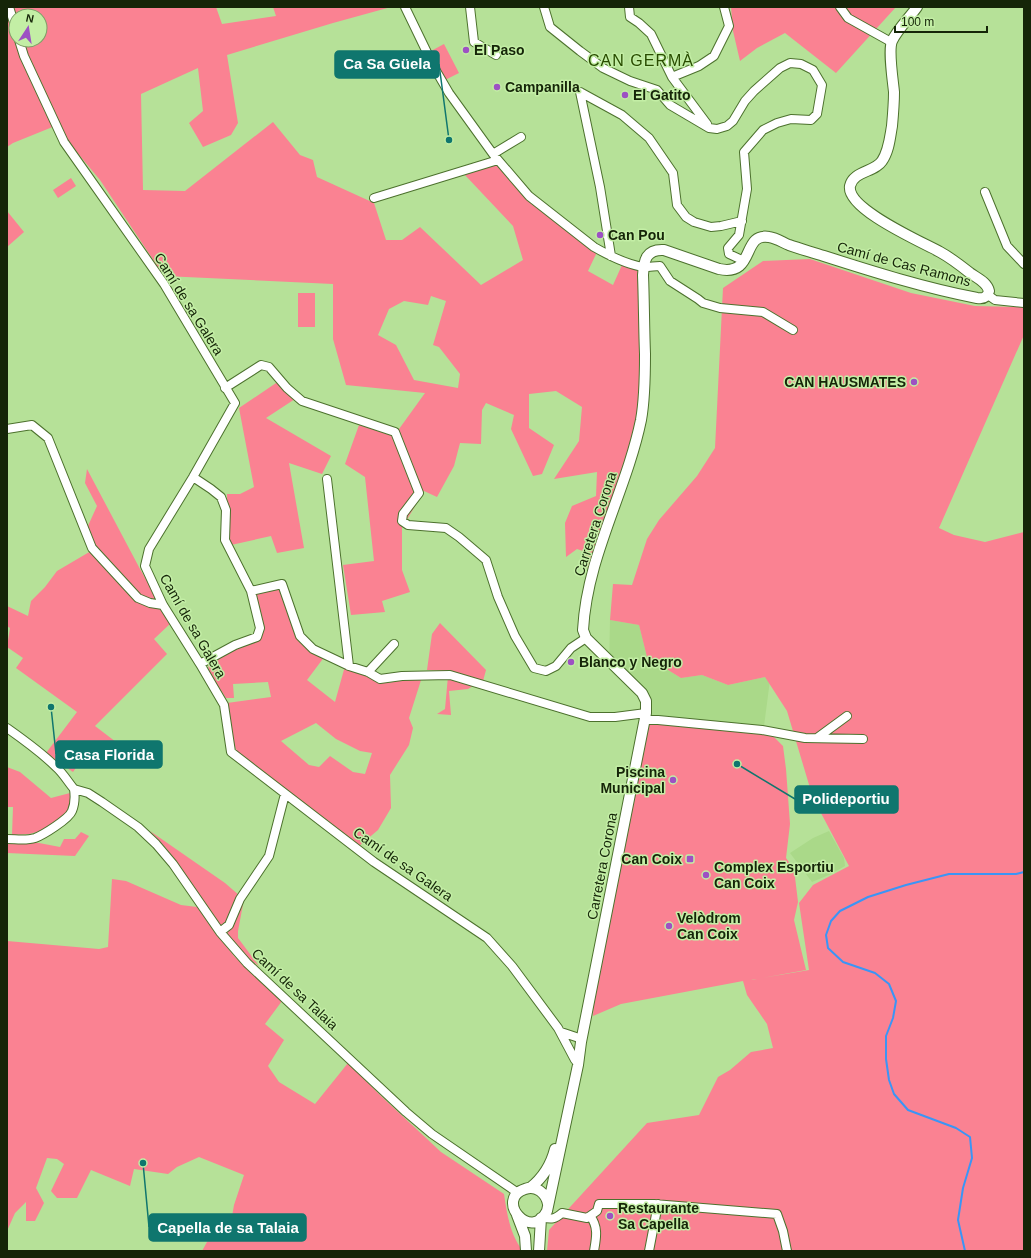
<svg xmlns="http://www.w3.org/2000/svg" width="1031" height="1258" font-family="Helvetica,sans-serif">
<rect width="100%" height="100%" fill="#b6e198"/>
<!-- built -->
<path fill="#aad989" d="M610,620L639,625L647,657L681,678L702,675L728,685L765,677L770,680L763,734L652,722L639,717L640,704L636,690L609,668Z
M829,831L844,858L845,866L831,874L812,882L790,853L813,838Z"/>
<!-- green -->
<path fill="#fa8292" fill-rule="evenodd" d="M7,7H216L222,24L276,16L273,7H391L333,23L227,55L238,123L231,135L203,147L189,123L203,111L198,68L141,94L143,190L185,191L273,122L300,155L313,160L317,177L374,203L386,240H402L420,227L481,285L523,260L513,226L464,174L496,164L522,195L597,252L588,271L613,285L622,265L639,269L642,337L638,418L624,471L589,568L582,566L586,552L577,549L566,557L565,523L572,506L596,496L597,472L554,479L579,441L582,407L556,391L529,394V428L554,445L542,474L533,476L511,429L514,415L486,403L482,410L481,444L460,443L454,466L437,497L424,491L402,528V570L410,592L382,601L385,612L351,615L343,565L374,561L365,477L345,464L359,425L394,436L425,393L346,385L333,339V284L164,276L100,180L55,126L13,143L7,147ZM16,16H40V40H16ZM431,296L446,301L433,345L439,347L460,374L458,388L414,380L396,345L378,335L389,309L404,301L428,305Z
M731,7H896L836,73L785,33L757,48L740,61L733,31Z
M444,44L459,73L445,80L431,51Z
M71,178L76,186L58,198L53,190Z
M7,211L24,232L7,247Z
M810,259L911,293L975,306L1024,307V335L939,528L954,535L985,542L1024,532V1251H547L549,1230L647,1123L699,1115L718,1077L730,1070L751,1052L773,1048L767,1024L747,995L743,981L621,1004L593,1016L594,998L648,726L652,722L772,735L783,746L786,769L790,824L786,858L794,869L798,902L794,920L806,970L751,980L809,970L799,903L813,885L849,866L813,798L787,711L765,677L728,685L702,675L681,678L647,657L639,625L610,620L613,584L632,585L647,539L659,520L697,476L715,448L723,288L763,261Z
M298,293H315V327H298Z
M279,381L295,399L266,418L331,456L322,474L289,463L304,548L277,553L271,536L231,545L228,541L227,494H240L254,487L239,408Z
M87,469L140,569L159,602L140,596L98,550L87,528L97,506L85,483Z
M91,551L134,600L163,608L172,622L154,639L167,654L95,726L116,742L107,752L90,748L73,772L46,753L77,712L16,668L23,658L7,647L10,628L7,626V606L28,616L31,601L45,587L57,571Z
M280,588L295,634L325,656L307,680L335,702L345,666L375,680L387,683L422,677L409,718L413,728L409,745L390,775L391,808L378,830L359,846L239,755L233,743L227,703L271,697L268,682L233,684L234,698H226L209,672L208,663L258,638L255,594L257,591ZM316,723L336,739L360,751L372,753L365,774L353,772L330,756L319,767L309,765L281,741Z
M440,623L486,670L483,681L448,671L427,670L432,634Z
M448,676L476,684L468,689L449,691L451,715L437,714L445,709Z
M7,767L20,772L51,798L70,793V804L66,813L44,830L29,834L12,835L13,807H7Z
M150,831L225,883L240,896L227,924L222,927L166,848Z
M81,832L89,836L75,856L7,853V841L39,843L60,847L64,839H75Z
M112,879L126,881L181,905L197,907L234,956L282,1001L265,1024L284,1040L268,1066L279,1082L315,1104L348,1063L382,1097L441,1152L504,1194C507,1214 510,1235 523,1251H202L212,1233L228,1240L234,1205L244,1175L199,1157L177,1167L168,1174L134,1169L130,1186L91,1170L77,1198H57L51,1191L64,1164L57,1159L47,1158L36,1188L44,1203L35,1221H26V1202L15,1213L7,1231V941L99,949L108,947Z
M244,899L238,931V938L259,966L249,959L228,935L227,931Z"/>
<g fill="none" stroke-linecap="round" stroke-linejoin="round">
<!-- stream -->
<path stroke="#3a95f6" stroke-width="2" d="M965,1251L958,1220L963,1188L972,1158L970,1137L956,1128L908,1110L894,1094L889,1080L886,1059V1036L893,1018L896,1001L889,984L875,973L843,962L828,948L826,935L831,921L840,911L868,897L906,885L949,874H1016L1024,872"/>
<defs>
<path id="minor" d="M9,7L16,29
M405,7L435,69L449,93L493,154L529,196L594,247C608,255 628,265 644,267C650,267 655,266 660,266L670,281L698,299L703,303L720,308L763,312L793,330
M470,7L474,42L496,55
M544,7L550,27L580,51L603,68L630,81L657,90L670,105L709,128L717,129L727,126L733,121L745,101L754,91L780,68L790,63L801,64L813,70L822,85L817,114L811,120L791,119L777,123L763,130L744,152L747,189L739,235L728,248L729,254L744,261
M629,7L630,17L639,23L651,34L672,77L707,124
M840,7L848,18L891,42
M19,40L24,56L64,142L164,284L235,403L193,477L149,549L145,566L163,605L200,664L224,705L231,752L374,862L487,938L512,966L558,1028L575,1060
M672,77L699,66L714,56L729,26L724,7
M580,92L622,115L649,138L673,173L677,205L686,217L694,222L711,227L721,226L742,221
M580,92L600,187L611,256
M493,154L521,137
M985,192L1007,246L1024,264
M374,198L498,160
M988,295L995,300L1024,303
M225,388L261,365L269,367L287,388L302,401L395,432L419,493L403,514L402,521L408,525L446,528L459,537L486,560L498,597L515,636L534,668L546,671L556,666L571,648L586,638
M7,429L32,425L48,438L92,548L138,598L150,603L163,605
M193,477L211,489L221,497L226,510L225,540L251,591L260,628L257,637L235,645L200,664
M327,479L349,666
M251,591L282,584L300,636L313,649L349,666L368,672L380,679L402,676L450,675L590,717H615L646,713
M368,672L394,644
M645,720H658L762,730L805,738L863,739
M7,728C24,740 41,752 56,767C63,773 68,782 74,789
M817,738L847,716
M74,789L88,793L102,802L138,827L156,844L173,864L220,932L247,963L406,1112L432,1134L518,1193
M7,839C16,839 26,841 35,838C43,835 69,819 72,811C75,804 75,796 74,789
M220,932L229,925L240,899L269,856L285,794
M561,1032L582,1039
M590,1216C599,1227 596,1239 594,1251
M543,1217C551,1220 555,1219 562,1213L587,1218L597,1211L599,1204H654L777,1214L783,1231L787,1251
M649,1251L658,1204"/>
<path id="major" d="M530,1188C544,1177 551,1165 555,1149
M548,1204C546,1193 536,1185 525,1189C494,1199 531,1243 547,1211L578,1065L581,1042L646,713V701L642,693L586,638L583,630C587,556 626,492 641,420C645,398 645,376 645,354C644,328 644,301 643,275C644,260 646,249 664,250L719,269C756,277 741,232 769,237C776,238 782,242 789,245C800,249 812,252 824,256C874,272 925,288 977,298C983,299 987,298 989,291C987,282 977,278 970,273C960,265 951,258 940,252C922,242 846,209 850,186C853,171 875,172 882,161C889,151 890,137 892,126C893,115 894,103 894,92C893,81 888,50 892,41C897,30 910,17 917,7
M517,1215L525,1236L526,1251
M539,1251L541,1218"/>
</defs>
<!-- minor casing -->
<use href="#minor" stroke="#4c712d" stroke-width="10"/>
<!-- major casing -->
<use href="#major" stroke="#4c712d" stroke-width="12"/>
<!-- minor -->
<use href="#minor" stroke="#fff" stroke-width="8"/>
<!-- major -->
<use href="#major" stroke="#fff" stroke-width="10"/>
</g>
<!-- markers -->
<g fill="#9d51c3" stroke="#c3eea5" stroke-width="1.5">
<circle cx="466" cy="50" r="4"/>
<circle cx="497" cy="87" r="4"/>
<circle cx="625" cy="95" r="4"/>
<circle cx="600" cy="235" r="4"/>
<circle cx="914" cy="382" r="4"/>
<circle cx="571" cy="662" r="4"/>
<circle cx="673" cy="780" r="4"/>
<rect x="686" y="855" width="8" height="8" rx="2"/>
<circle cx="706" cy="875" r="4"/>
<circle cx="669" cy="926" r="4"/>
<circle cx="610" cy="1216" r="4"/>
</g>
<g text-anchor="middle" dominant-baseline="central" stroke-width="3" stroke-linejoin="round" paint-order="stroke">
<!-- poi labels -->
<g font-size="14" font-weight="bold" fill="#152508" stroke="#c3eea5" text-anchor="start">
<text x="474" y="50">El Paso</text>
<text x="505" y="87">Campanilla</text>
<text x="633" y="95">El Gatito</text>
<text x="608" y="235">Can Pou</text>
<text x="906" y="382" text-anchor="end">CAN HAUSMATES</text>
<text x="579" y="662">Blanco y Negro</text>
<text x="665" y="772" text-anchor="end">Piscina<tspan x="665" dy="16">Municipal</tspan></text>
<text x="682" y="859" text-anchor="end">Can Coix</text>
<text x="714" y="867">Complex Esportiu<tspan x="714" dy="16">Can Coix</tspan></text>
<text x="677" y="918">Velòdrom<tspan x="677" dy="16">Can Coix</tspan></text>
<text x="618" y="1208">Restaurante<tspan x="618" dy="16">Sa Capella</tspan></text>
</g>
<!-- street labels -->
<g font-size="14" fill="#152508" stroke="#c3eea5">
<text transform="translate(904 264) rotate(15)">Camí de Cas Ramons</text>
<text transform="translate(189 304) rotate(58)">Camí de sa Galera</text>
<text transform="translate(595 524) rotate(-72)">Carretera Corona</text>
<text transform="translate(193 626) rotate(60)">Camí de sa Galera</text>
<text transform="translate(403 864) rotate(35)">Camí de sa Galera</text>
<text transform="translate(602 866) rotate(-79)">Carretera Corona</text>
<text transform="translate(295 989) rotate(43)">Camí de sa Talaia</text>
</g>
<!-- quarter labels -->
<g font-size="16" letter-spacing="1" fill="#294c00" stroke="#c3eea5">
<text x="641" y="60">CAN GERMÀ</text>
</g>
</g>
<!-- callouts -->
<path fill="none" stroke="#0f766e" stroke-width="1.5" d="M449 140L439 64M51 707L56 754M737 764L795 799M143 1163L149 1227"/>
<g fill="#0f766e" stroke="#c3eea5" stroke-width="1.5">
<circle cx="449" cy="140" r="4"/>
<circle cx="51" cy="707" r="4"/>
<circle cx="737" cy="764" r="4"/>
<circle cx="143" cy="1163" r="4"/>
</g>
<g fill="#0f766e" stroke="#0f766e" stroke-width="1.5">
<rect x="335" y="51" width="104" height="27" rx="4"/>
<rect x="56" y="741" width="106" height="27" rx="4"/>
<rect x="795" y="786" width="103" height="27" rx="4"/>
<rect x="149" y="1214" width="157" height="27" rx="4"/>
</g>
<g font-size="15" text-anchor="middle" font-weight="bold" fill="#fff">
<text x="387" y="69">Ca Sa Güela</text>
<text x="109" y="760">Casa Florida</text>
<text x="846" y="804">Polideportiu</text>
<text x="228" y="1233">Capella de sa Talaia</text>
</g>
<!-- border -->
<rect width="1031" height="1258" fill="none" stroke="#152508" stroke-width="16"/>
<!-- north arrow -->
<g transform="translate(28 28) rotate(12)"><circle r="19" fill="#c3eea5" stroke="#7d9e66"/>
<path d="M0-3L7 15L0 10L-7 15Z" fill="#9d51c3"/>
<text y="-6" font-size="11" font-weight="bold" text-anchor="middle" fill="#152508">N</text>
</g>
<!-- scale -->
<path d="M895 26v6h92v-6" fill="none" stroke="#152508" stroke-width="2"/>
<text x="901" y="26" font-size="12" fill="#152508" stroke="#c3eea5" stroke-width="3" paint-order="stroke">100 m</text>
</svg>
